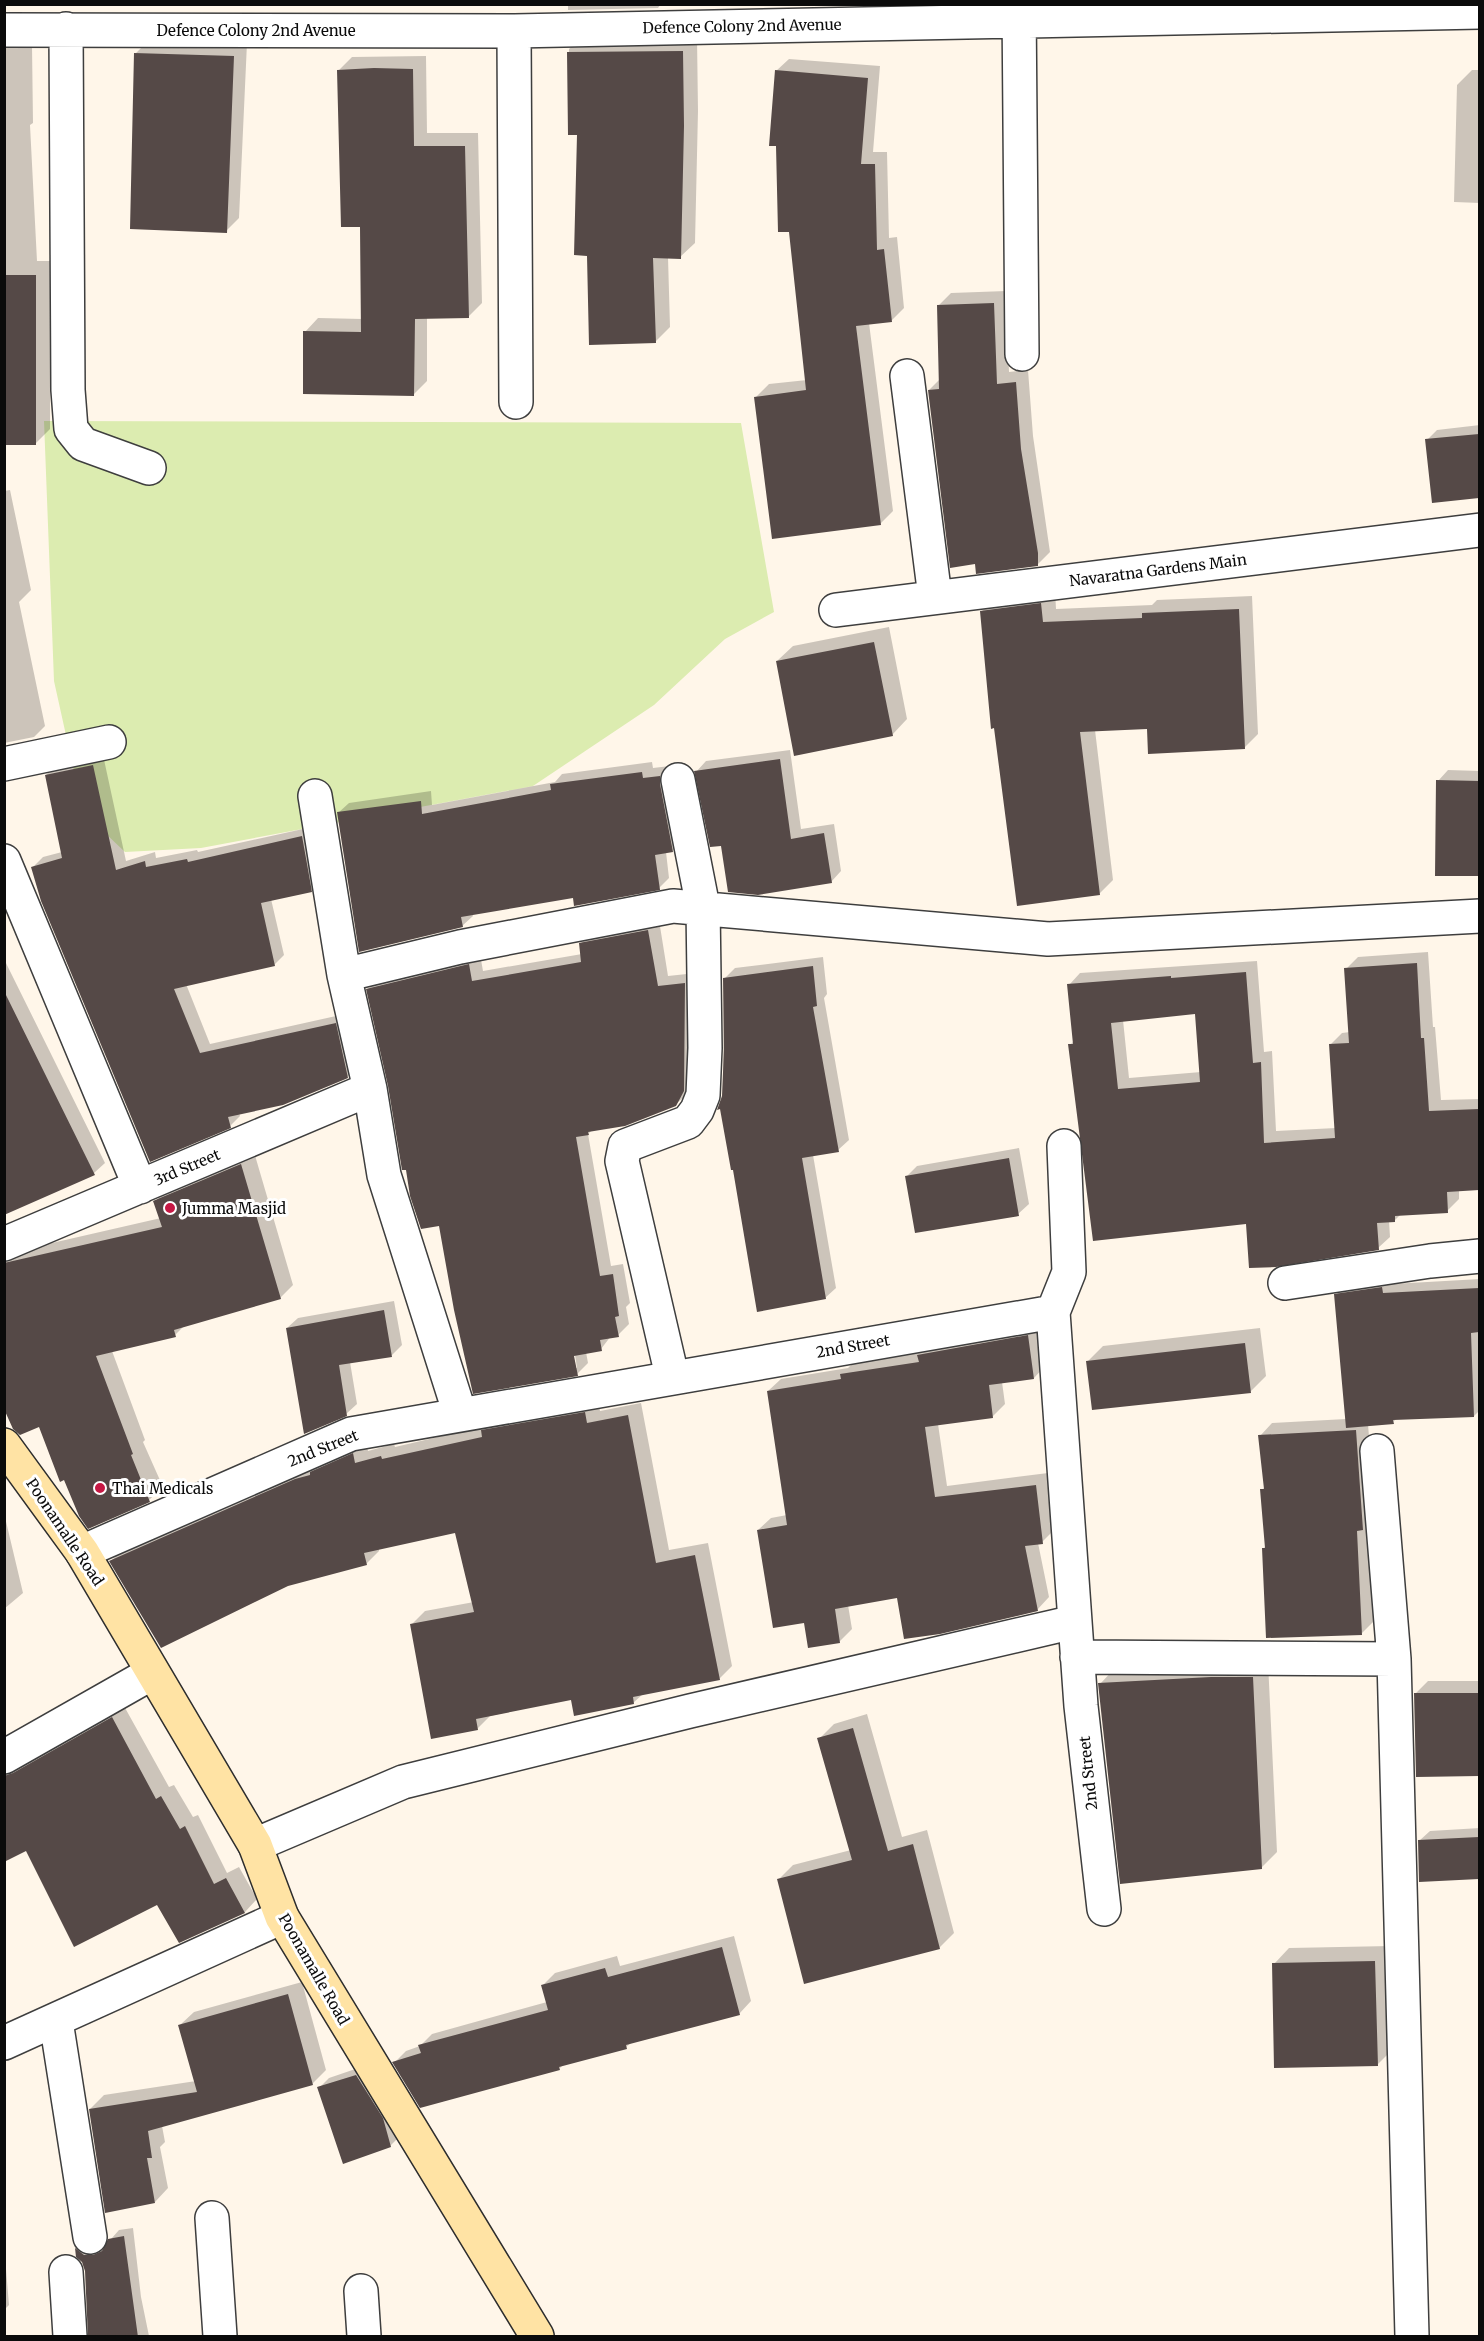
<svg xmlns="http://www.w3.org/2000/svg" width="1484" height="2341" font-family="Merriweather,serif">
<rect width="100%" height="100%" fill="#fff6e9"/>
<!-- green -->
<path fill="#dcecb0" d="M44,421L741,423L774,612L725,639L654,705L533,786L201,848L125,852L83,812L54,681Z"/>
<!-- shadow -->
<path fill="#0003" fill-rule="evenodd" d="M568,4H661L658,8L568,10Z
M583,35L697,37L698,111L695,243L680,257H668L670,327L655,342L589,254L579,134H569V49Z
M149,40L247,43L239,218L226,231L136,53Z
M4,45H32L33,123L30,125L37,261H50V429L35,444L4,443Z
M426,56L427,133H478L482,303L468,317H427V381L413,395L305,332L318,318L363,319L361,225L338,71L352,57Z
M789,59L880,66L873,152H887L889,238L897,237L904,308L892,320L869,323L893,511L880,524L756,397L769,384L807,380L776,71Z
M1472,70H1480V203L1454,202L1457,85Z
M1006,291L1009,372L1028,370L1033,436L1050,552L1037,565L977,562L929,390L940,379L938,306L951,293Z
M1480,425V497L1434,502L1427,440L1437,430Z
M10,490L31,590L19,602L45,726L34,737L4,743V491Z
M1055,590L1056,609L1152,605L1157,600L1252,596L1258,734L1244,748L1149,728L1095,730L1113,880L1099,894L981,612L995,598Z
M889,627L907,719L892,735L777,661L793,646Z
M790,750L801,829L834,824L841,871L831,882L722,844L696,772L706,761Z
M103,755L126,861L155,852L156,858L197,850L198,852L312,827L321,880L311,890L271,899L284,955L274,965L186,984L210,1044L345,1014L357,1066L347,1077L239,1113L240,1116L230,1126L33,867L43,857L62,852L46,775L56,765Z
M652,762L653,768L670,766L683,841L672,851L666,852L669,878L659,888L574,896L472,913L473,916L462,926L338,813L349,803L431,791L432,805L555,782L562,774Z
M1448,770L1480,771V875L1436,874L1438,781Z
M659,920L668,976L696,973L687,1094L675,1105L592,1130L588,1134L611,1266L623,1264L630,1303L626,1307L629,1324L618,1335L611,1336L601,1349L586,1352L588,1363L577,1374L440,1224L390,1086L368,989L379,978L480,954L483,971L582,954L580,944L591,933ZM574,1348L577,1368H574Z
M1428,952L1433,1027H1435L1441,1100L1480,1099V1189L1459,1190V1199L1447,1211L1401,1214L1395,1220L1389,1221L1390,1237L1378,1248L1248,1222L1070,1045L1074,1041L1069,985L1080,973L1257,961L1264,1052L1272,1051L1276,1131L1336,1128L1330,1045L1342,1033L1350,1032L1346,969L1358,957ZM1196,1012L1201,1072L1129,1078L1123,1020Z
M823,957L827,994L824,998L849,1140L838,1150L813,1155L836,1288L825,1298L723,1096L724,979L735,968Z
M4,959L105,1163L94,1173L4,1213Z
M1019,1148L1029,1204L1018,1214L907,1176L917,1166Z
M254,1152L293,1285L280,1298L184,1326L175,1335L112,1351L145,1440L143,1442L163,1487L149,1500L89,1527L40,1425L4,1406V1254L161,1218L155,1202L168,1188Z
M1391,1278L1392,1284L1480,1279V1410L1474,1416L1397,1418L1393,1422L1368,1424L1375,1516V1620L1362,1633L1264,1548L1266,1546L1262,1490L1266,1486L1260,1436L1272,1423L1346,1419L1336,1295L1346,1285Z
M394,1301L402,1345L392,1355L350,1362L357,1404L346,1414L287,1328L298,1318Z
M1040,1324L1046,1365L1034,1378L1002,1382L1005,1404L992,1417L938,1424L947,1486L1048,1473L1054,1530L1042,1542L1038,1543L1049,1597L1037,1610L899,1597L848,1605L852,1629L839,1642L805,1621L758,1530L771,1518L787,1515L768,1391L781,1379L848,1368L854,1362L922,1352L931,1343Z
M1260,1328L1266,1376L1251,1391L1088,1361L1103,1346Z
M598,1400L600,1411L641,1403L669,1550L708,1543L732,1666L719,1679L643,1694L633,1703L572,1698L490,1716L477,1729L412,1624L425,1611L474,1602L456,1531L379,1548V1551L366,1564L111,1561L124,1548L366,1442L368,1451L394,1444L395,1447Z
M4,1513L23,1593L4,1609Z
M1268,1662L1277,1852L1261,1868L1100,1684L1115,1668Z
M1428,1681H1480V1774L1417,1775L1415,1694Z
M124,1706L169,1787L174,1785L193,1817L198,1815L227,1873L239,1867L257,1899L245,1912L180,1941L158,1903L27,1849L4,1860V1761Z
M867,1714L902,1837L927,1830L954,1933L939,1948L778,1880L793,1865L851,1850L819,1739L834,1724Z
M1480,1828V1878L1420,1881L1419,1841L1430,1831Z
M734,1936L751,2001L739,2014L631,2043L626,2047L563,2065L559,2069L394,2063L406,2051L420,2046L432,2034L547,2002L543,1985L555,1973L617,1956L620,1966Z
M1390,1946L1393,2049L1378,2064L1274,1964L1289,1948Z
M302,1982L326,2070L312,2084L162,2126L165,2142L160,2147L168,2188L155,2202L90,2109L104,2095L196,2081L180,2025L194,2012Z
M367,2065L401,2135L390,2146L319,2088L329,2078Z
M133,2228L141,2297L149,2336H90L86,2271L83,2261L78,2256L77,2249L85,2240L93,2246L104,2247L119,2230Z
M4,2269H6L9,2305L4,2310Z"/>
<!-- building -->
<path fill="#554947" fill-rule="evenodd" d="M683,51L684,126L681,259L653,258L656,343L589,345L587,256L574,255L577,135H568L567,52Z
M134,53L234,56L227,233L130,229Z
M374,68L413,69L414,146H465L469,318L415,319L414,396L303,394V331L361,332L360,227H341L337,70Z
M775,70L868,78L861,164H875L877,250L884,249L892,322L856,326L881,525L772,539L754,397L806,390L789,232H778L776,146H769Z
M4,275H36V445H4Z
M994,303L997,384L1016,382L1021,449L1038,553V566L976,574L975,564L950,568L928,390L939,389L937,305Z
M1479,434V498L1432,503L1425,439Z
M1041,603L1043,622L1142,618V613L1239,609L1245,749L1148,754L1147,729L1080,732L1100,895L1017,906L994,728L991,729L980,611Z
M874,642L893,736L794,756L776,661Z
M780,759L791,839L824,833L832,883L758,895L728,892L721,846L710,847L694,771Z
M93,765L116,870L145,861L146,867L187,859L188,862L302,836L312,892L261,903L275,966L174,989L200,1053L336,1023L348,1078L283,1105L228,1117L231,1128L150,1162L41,901L31,867L62,858L45,775Z
M642,772L643,778L660,776V784L673,852L655,855L660,890L574,906L573,898L461,917L463,927L359,952L337,812L421,801L422,814L551,790L550,784Z
M1436,780L1479,781V876H1435Z
M648,930L658,986L685,983L684,1091L676,1106L625,1126L588,1132L589,1135L576,1137L600,1276L613,1274L619,1316L615,1317L619,1337L600,1340L602,1351L574,1356L578,1376L473,1394L454,1310L439,1226L421,1229L410,1196L406,1170H402L388,1086L366,989L469,964L472,981L581,962L579,943Z
M1417,963L1421,1038H1424L1429,1111L1479,1109V1190L1447,1192L1448,1213L1395,1216V1222L1377,1223L1379,1250L1276,1267L1249,1268L1246,1224L1093,1241L1068,1044H1073L1067,984L1171,976V978L1246,972L1253,1063L1261,1062L1264,1143L1335,1138L1329,1044L1349,1043L1344,968ZM1195,1014L1200,1082L1118,1089L1111,1023Z
M813,966L817,1006L813,1007L839,1152L802,1158L826,1299L757,1312L733,1170H731L720,1109L717,1110L722,1096L724,1049L723,978Z
M4,991L95,1175L4,1215Z
M1009,1158L1019,1216L915,1233L905,1176Z
M241,1164L281,1299L174,1330L176,1337L96,1356L133,1454L131,1455L150,1502L88,1529L79,1516L64,1480L60,1482L39,1427L20,1435L13,1429L4,1409V1263L162,1227L153,1201Z
M1382,1287L1383,1293L1479,1288V1332L1471,1333L1474,1417L1393,1420L1394,1424L1346,1428L1334,1294Z
M384,1310L392,1357L339,1365L347,1416L304,1434L286,1328Z
M1028,1335L1034,1379L989,1385L993,1418L925,1427L935,1497L1036,1485L1043,1544L1025,1546L1038,1611L940,1634L904,1639L897,1598L835,1609L840,1643L808,1648L804,1623L773,1628L757,1530L787,1525L767,1391L841,1379L840,1374L919,1362L917,1355Z
M1245,1343L1251,1393L1092,1410L1086,1361Z
M585,1412L587,1423L628,1415L656,1563L695,1555L720,1680L633,1697L634,1704L574,1716L571,1700L476,1719L478,1730L431,1739L410,1624L474,1612L455,1533L364,1553L367,1565L288,1586L161,1648L109,1561L295,1479L310,1475V1472L353,1453L355,1463L381,1456L382,1459L482,1437L481,1430Z
M1356,1430L1363,1530L1357,1531L1362,1635L1266,1638L1262,1548H1265L1260,1489H1264L1258,1435Z
M1211,1677H1253L1262,1869L1120,1884L1098,1683Z
M1414,1693H1479V1776L1416,1777Z
M112,1717L156,1799L161,1796L180,1829L185,1826L214,1884L226,1878L245,1913L179,1943L157,1905L74,1947L26,1851L4,1862V1776L13,1773Z
M853,1728L888,1851L913,1844L940,1949L804,1984L777,1879L852,1860L817,1738Z
M1479,1837V1879L1419,1882L1418,1840Z
M722,1947L740,2015L626,2045L627,2049L559,2067L560,2070L420,2108L392,2062L421,2053L418,2045L548,2010L541,1985L605,1968L608,1977Z
M1375,1961L1378,2066L1274,2068L1272,1963Z
M288,1994L313,2085L148,2131L152,2158H147L155,2203L105,2213L89,2109L197,2092L178,2025Z
M356,2075L383,2118L391,2147L343,2164L317,2087Z
M124,2236L138,2337H88L85,2271L82,2262L76,2257L75,2248L84,2255H93L102,2251L108,2239Z"/>
<g fill="none" stroke-linecap="round" stroke-linejoin="round">
<defs>
<path id="street" d="M1019,4L1022,354
M66,29L68,390L71,429L83,444L149,468
M4,30L514,31L1480,12
M514,31L516,402
M907,376L935,597
M836,610L1480,530
M4,764L109,742
M315,796L344,975L370,1089L384,1175L460,1414
M4,861L140,1187
M344,975L460,947L673,906L1048,939L1480,916
M4,1244L370,1089
M1285,1283L1430,1261L1480,1256
M1053,1312L1069,1272L1064,1146
M672,1376L622,1161L625,1146L688,1122L697,1110L703,1095L705,1048L703,907L678,780
M1377,1451L1394,1659L1412,2336
M82,1552L351,1434L1053,1312L1081,1706L1104,1909
M1077,1657L1394,1659
M4,1757L152,1673
M255,1845L403,1782L690,1711L1074,1622
M59,2019L56,2021L90,2237
M4,2043L282,1917
M212,2218L220,2336
M66,2272L70,2336
M361,2291L364,2336"/>
<path id="secondary" d="M4,1445L82,1552L255,1845L282,1917L537,2336"/>
</defs>
<!-- street casing -->
<use href="#street" stroke="#3e3e3e" stroke-width="36"/>
<!-- secondary casing -->
<use href="#secondary" stroke="#2d2d2d" stroke-width="36"/>
<!-- street -->
<use href="#street" stroke="#fff" stroke-width="33"/>
<!-- secondary -->
<use href="#secondary" stroke="#ffe3a4" stroke-width="33"/>
</g>
<!-- markers -->
<g fill="#c61844" stroke="#fff" stroke-width="2">
<circle cx="170" cy="1208" r="6"/>
<circle cx="100" cy="1488" r="6"/>
</g>
<g text-anchor="middle" dominant-baseline="central" stroke-width="6" stroke-linejoin="round" paint-order="stroke">
<!-- street labels -->
<g font-size="15" fill="#0b0b0b" stroke="#fff">
<text transform="translate(742 26) rotate(-1)">Defence Colony 2nd Avenue</text>
<text x="256" y="30">Defence Colony 2nd Avenue</text>
<text transform="translate(1158 570) rotate(-7)">Navaratna Gardens Main</text>
<text transform="translate(187 1167) rotate(-23)">3rd Street</text>
<text transform="translate(853 1346) rotate(-10)">2nd Street</text>
<text transform="translate(323 1448) rotate(-22)">2nd Street</text>
<text transform="translate(65 1532) rotate(56)">Poonamalle Road</text>
<text transform="translate(1088 1773) rotate(-96)">2nd Street</text>
<text transform="translate(314 1969) rotate(60)">Poonamalle Road</text>
</g>
<!-- poi labels -->
<g font-size="15" fill="#0b0b0b" stroke="#fff" text-anchor="start">
<text x="182" y="1208">Jumma Masjid</text>
<text x="112" y="1488">Thai Medicals</text>
</g>
</g>
<!-- border -->
<rect width="1484" height="2341" fill="none" stroke="#0b0b0b" stroke-width="12"/>
</svg>
